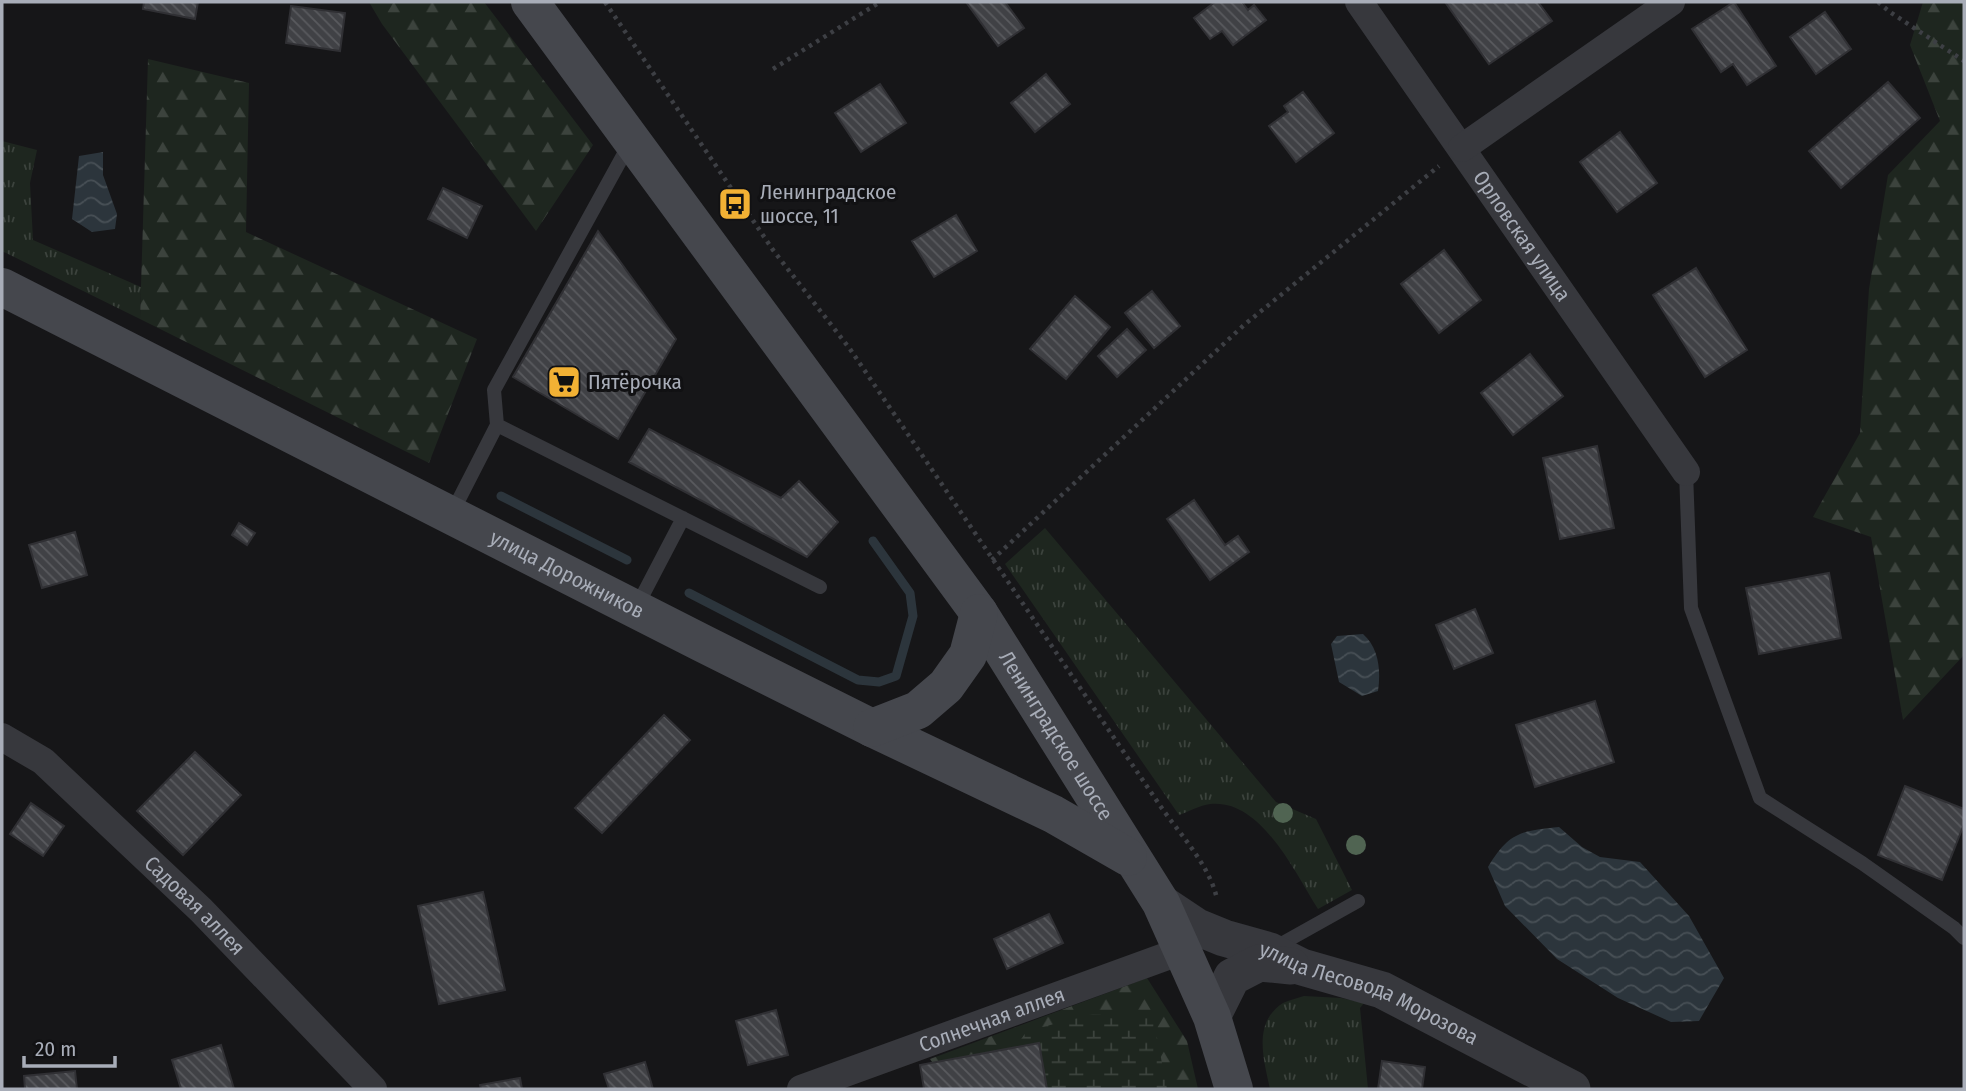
<svg xmlns="http://www.w3.org/2000/svg" width="1966" height="1091" font-family="'Fira Sans Condensed',sans-serif">
<defs>
<pattern id="grass-tufts" width="24" height="20" patternUnits="userSpaceOnUse" patternTransform="scale(1.75)"><rect width="24" height="20" fill="#1e261f"/><path d="M3 7l-1-3M5 7V3M7 7l1-3M15 17l-1-3M17 17v-4M19 17l1-3" fill="none" stroke="#3c433d"/></pattern>
<pattern id="forest-firs" width="22" height="20" patternUnits="userSpaceOnUse" patternTransform="scale(1.75)"><rect width="22" height="20" fill="#1e261f"/><path d="M5 1l3.5 6h-7zM16 11l3.5 6h-7z" fill="#3c433d"/></pattern>
<pattern id="wetland-marsh" width="20" height="14" patternUnits="userSpaceOnUse" patternTransform="scale(1.75)"><rect width="20" height="14" fill="#1e261f"/><path d="M1 5h8M5 5V1M11 12h8M15 12V8" fill="none" stroke="#3c433d"/></pattern>
<pattern id="water-waves" width="16" height="10" patternUnits="userSpaceOnUse" patternTransform="scale(1.75)"><rect width="16" height="10" fill="#2c353c"/><path d="M0 5q4-4 8 0t8 0" fill="none" stroke="#485056"/></pattern>
<pattern id="building-back-hatch" width="6" height="6" patternUnits="userSpaceOnUse" patternTransform="scale(1.75)"><rect width="6" height="6" fill="#404145"/><path d="M-1 5l2 2M0 0l6 6M5-1l2 2" fill="none" stroke="#595a5e"/></pattern>
</defs>
<rect width="100%" height="100%" fill="#161618"/>
<!-- grass -->
<path fill="url(#grass-tufts)" d="M2,141L37,150L30,183L33,240L141,287L140,319L2,251Z
M1045,528L1276,802L1316,819L1352,890L1318,909C1295,873 1261,798 1210,804C1200,805 1188,812 1179,815L1005,564Z
M1304,996L1341,998L1364,1003L1360,1008L1368,1089H1270C1264,1060 1252,1023 1283,1003C1289,1000 1298,998 1304,996Z"/>
<!-- forest -->
<path fill="url(#forest-firs)" d="M369,2H484L593,145L536,231L382,24Z
M1923,2H1964V655L1903,720L1871,537L1813,517L1860,433L1869,289L1888,175L1940,121L1910,45Z
M148,59L249,83L246,232L477,339L429,463L140,319Z
M1147,978L1187,1041L1198,1089H951L930,1059Z"/>
<!-- wetland -->
<path fill="url(#wetland-marsh)" d="M1093,1014L1153,1017L1167,1089H1024L1021,1086L1016,1046L1027,1031Z"/>
<!-- water -->
<path fill="url(#water-waves)" d="M103,152V175L117,214L115,229L92,232L72,219L79,156Z
M1363,634C1379,648 1381,671 1378,691L1362,696L1339,682L1331,644L1337,636Z
M1559,827L1582,847L1600,857L1640,862L1689,916L1724,978L1699,1021L1671,1022L1618,998L1557,959L1505,906L1488,867C1509,832 1521,831 1559,827Z"/>
<g fill="none" stroke-linecap="round" stroke-linejoin="round">
<!-- stream -->
<path stroke="#2c353c" stroke-width="9" d="M501,496L627,560
M689,593L858,680L879,682L896,676L913,616L910,593L873,541"/>
</g>
<!-- building -->
<path fill="url(#building-back-hatch)" stroke="#303034" stroke-width="2" d="M144,2H198L195,19L143,9Z
M966,2H1005L1024,28L998,46Z
M1215,2H1242L1248,10L1254,5L1266,20L1233,45L1222,31L1210,39L1194,18Z
M1445,2H1538L1552,21L1489,64Z
M1734,2L1776,66L1747,85L1733,64L1721,72L1692,29Z
M291,6L345,13L340,51L286,43Z
M1825,12L1851,49L1816,74L1790,37Z
M1046,74L1070,104L1035,132L1011,103Z
M1888,82L1920,118L1841,188L1809,151Z
M880,84L906,123L861,152L835,113Z
M1303,92L1334,133L1296,162L1269,126L1288,112L1284,106Z
M1620,132L1657,183L1617,212L1580,162Z
M443,188L482,206L467,238L428,219Z
M956,215L977,251L934,277L912,241Z
M598,231L676,339L618,439L513,377Z
M1444,250L1481,300L1439,333L1401,284Z
M1696,268L1747,350L1705,377L1653,295Z
M1152,291L1180,326L1154,348L1125,313Z
M1075,296L1110,327L1066,379L1030,349Z
M1127,329L1146,350L1117,377L1098,356Z
M1530,354L1563,396L1513,435L1481,393Z
M649,429L781,498L799,481L838,522L807,557L629,462Z
M1597,446L1614,528L1560,539L1543,458Z
M1194,500L1225,545L1238,536L1249,552L1210,580L1167,519Z
M239,523L255,533L247,545L232,535Z
M75,532L87,575L42,588L29,545Z
M1829,573L1841,638L1759,654L1746,588Z
M1475,609L1493,653L1454,669L1436,625Z
M1595,701L1614,762L1535,787L1516,725Z
M664,715L690,740L602,833L575,808Z
M195,752L241,795L183,855L137,811Z
M1905,786L1964,809V824L1942,880L1878,855Z
M31,803L64,826L43,856L10,834Z
M483,892L505,990L439,1004L418,906Z
M1049,914L1063,943L1007,969L994,939Z
M776,1010L788,1055L748,1065L736,1021Z
M1039,1043L1047,1089H924L920,1065Z
M221,1045L234,1089H181L172,1060Z
M1382,1061L1425,1067L1422,1089H1378Z
M645,1062L653,1089H609L604,1074Z
M75,1071L77,1089H25L24,1076Z
M520,1078L522,1089H481L480,1085Z"/>
<g fill="none" stroke-linecap="round" stroke-linejoin="round">
<!-- path -->
<path stroke="#3d3f44" stroke-width="4.5" stroke-dasharray="3.5 5" stroke-linecap="butt" d="M605,2L773,250L850,349L1161,807C1180,834 1210,866 1217,899
M1878,2L1890,12L1964,61
M773,69L880,2
M992,560L1244,325L1439,166"/>
<!-- service -->
<path stroke="#37383d" stroke-width="14" d="M497,425L494,390L630,143
M1686,472L1691,608L1760,798L1862,863L1954,928L1964,938
M452,513L497,425L820,587
M636,608L683,518
M1274,948L1358,901"/>
<!-- minor -->
<g stroke="#37383d" stroke-width="28">
<path id="s1" d="M1359,2L1686,472"/>
<path d="M1462,148L1671,2"/>
<path id="s2" d="M2,737L43,761L201,910L373,1089"/>
<path id="s3" d="M801,1089L1181,951"/>
</g>
<!-- tertiary -->
<g stroke="#37383d" stroke-width="37">
<path id="s4" d="M1161,903L1197,927L1224,938L1270,951L1302,967L1382,990L1572,1089"/>
<path d="M1212,1017L1232,977L1259,963L1291,966"/>
</g>
<!-- secondary -->
<g stroke="#45474d" stroke-width="38">
<path id="s5" d="M530,2L979,613L1161,903L1212,1017L1234,1089"/>
<path id="s6" d="M2,287L704,644L872,728L1053,814L1128,857"/>
<path d="M872,728L918,710L946,686L968,655L979,613"/>
</g>
</g>
<!-- trees -->
<g fill="#506452">
<circle cx="1283" cy="813" r="10"/>
<circle cx="1356" cy="845" r="10"/>
</g>
<!-- icons -->
<defs>
<symbol id="bus-square" viewBox="-11 -11 22 22"><rect x="-9" y="-9" width="18" height="18" rx="4" fill="#f2b134" stroke="#111113"/><path d="M-5-6H5V4H4V6H2V4H-2V6H-4V4H-5ZM-3.5-4V0h7V-4ZM-3.5 1.2v1.5H-2V1.2ZM2 1.2v1.5H3.5V1.2Z" fill="#111"/></symbol>
<symbol id="supermarket-square" viewBox="-11 -11 22 22"><rect x="-9" y="-9" width="18" height="18" rx="4" fill="#f2b134" stroke="#111113"/><path d="M-6-5.5h2.5l.6 2H6L4.5 2H-2.5L-4.4-4H-6ZM-1.5 3.2a1.3 1.3 0 1 0 .1 0ZM3 3.2a1.3 1.3 0 1 0 .1 0Z" fill="#111"/></symbol>
</defs>
<g fill-rule="evenodd">
<use href="#bus-square" x="716" y="185" width="38" height="38"/>
<use href="#supermarket-square" x="545" y="363" width="38" height="38"/>
</g>
<g text-anchor="middle" dominant-baseline="central" stroke-width="6" stroke-linejoin="round" paint-order="stroke">
<!-- poi labels -->
<g font-size="21" fill="#a8adb8" stroke="#111113" text-anchor="start">
<text x="760" y="192">Ленинградское<tspan x="760" dy="24">шоссе, 11</tspan></text>
<text x="588" y="382">Пятёрочка</text>
</g>
<!-- street labels -->
<g font-size="21" fill="#a8adb8" stroke="#111113">
<text stroke="none"><textPath href="#s1" startOffset="285">Орловская улица</textPath></text>
<text stroke="none"><textPath href="#s6" startOffset="634">улица Дорожников</textPath></text>
<text stroke="none"><textPath href="#s5" startOffset="903">Ленинградское шоссе</textPath></text>
<text stroke="none"><textPath href="#s2" startOffset="257">Садовая аллея</textPath></text>
<text stroke="none"><textPath href="#s4" startOffset="228">улица Лесовода Морозова</textPath></text>
<text stroke="none"><textPath href="#s3" startOffset="203">Солнечная аллея</textPath></text>
</g>
</g>
<!-- border -->
<rect width="1966" height="1091" fill="none" stroke="#a8adb8" stroke-width="7"/>
<!-- scale -->
<path d="M24 1056v10h91v-10" fill="none" stroke="#a8adb8" stroke-width="3.5"/>
<text x="35" y="1056" font-size="21" fill="#a8adb8" stroke="#111113" stroke-width="5" paint-order="stroke">20 m</text>
</svg>
